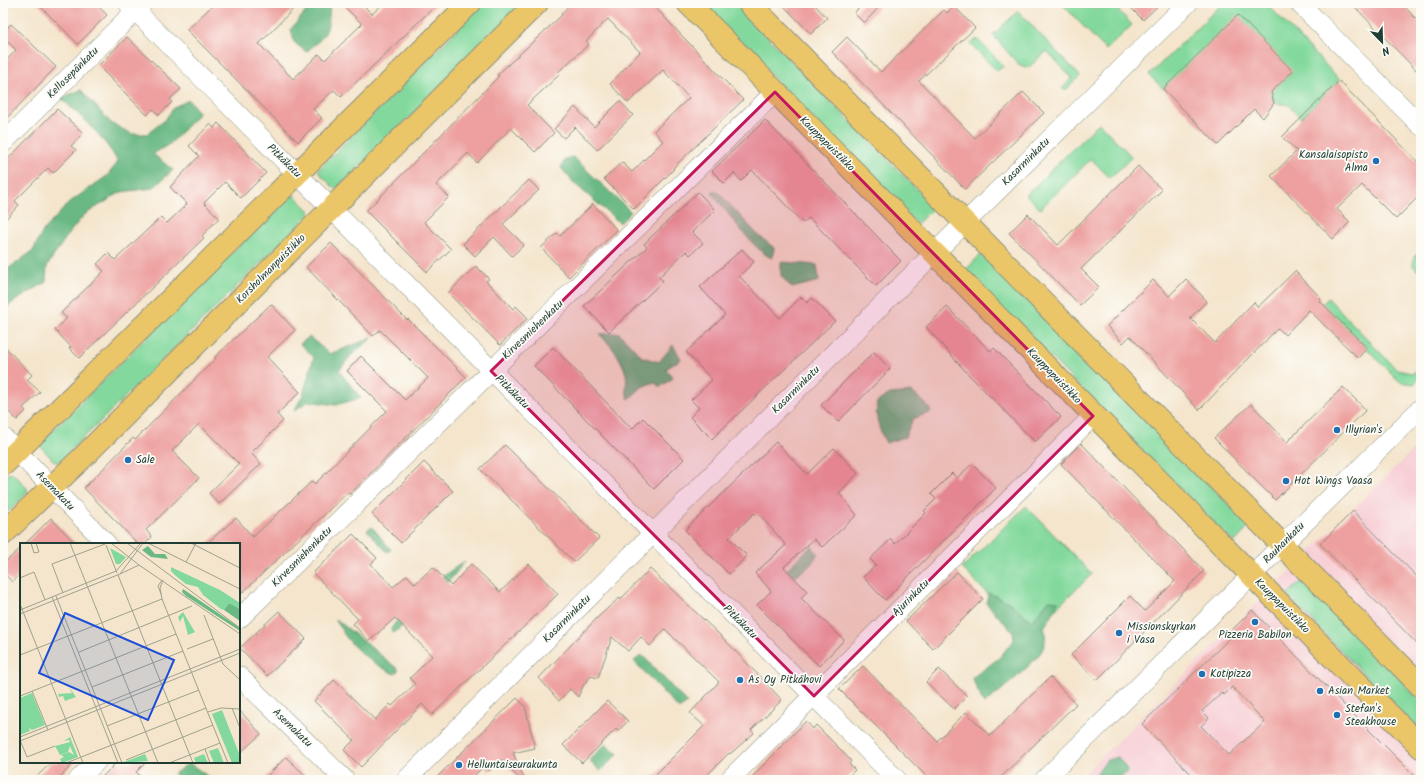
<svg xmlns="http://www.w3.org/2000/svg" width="1424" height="783" font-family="Kalam,sans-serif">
<rect width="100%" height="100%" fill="#fdfcf7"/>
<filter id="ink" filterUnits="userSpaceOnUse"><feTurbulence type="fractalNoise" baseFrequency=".025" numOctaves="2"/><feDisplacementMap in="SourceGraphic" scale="8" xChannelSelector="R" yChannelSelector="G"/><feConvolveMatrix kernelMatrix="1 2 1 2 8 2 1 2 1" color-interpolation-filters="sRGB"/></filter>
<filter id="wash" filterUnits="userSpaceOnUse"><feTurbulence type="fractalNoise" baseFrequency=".012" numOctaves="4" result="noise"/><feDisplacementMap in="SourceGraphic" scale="16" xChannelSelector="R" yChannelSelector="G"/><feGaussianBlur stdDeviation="0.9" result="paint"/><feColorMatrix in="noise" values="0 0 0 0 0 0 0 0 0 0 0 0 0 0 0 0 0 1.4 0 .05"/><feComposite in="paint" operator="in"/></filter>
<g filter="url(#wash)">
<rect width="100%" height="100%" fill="#f4e5cc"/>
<!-- built -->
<path fill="#f7cfd5" d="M1421,442V780H1078Z"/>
<!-- green -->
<path fill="#83d99d" stroke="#518b68" d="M484,3H524L338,188H334L319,173V169Z
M700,3H734L934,207L917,224Z
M1061,3H1087L1095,9L1106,3H1112L1132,25L1106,50Z
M1223,3H1266L1339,79V81L1301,118L1289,105L1274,103L1273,98L1268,94L1163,89L1149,75Z
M1018,11L1080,76L1065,91L1062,88L1072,78L1047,51L1028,68L1018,64L993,35Z
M977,39L1004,66L997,71L970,44Z
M1099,123L1132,157L1110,178L1091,159L1040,209L1026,195Z
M290,196H295L309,210L310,214L59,462H55L41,447L40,443Z
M1421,250V274L1413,266L1414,257Z
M981,254L1250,526L1234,543L965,271Z
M1328,298L1397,370L1412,373L1421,369V377L1414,384L1400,382L1322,304Z
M13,473L27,488V493L3,517V478L7,474Z
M1026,506L1092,574L1028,635L962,568Z
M1303,580L1396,674L1421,702V730L1407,719L1287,595Z"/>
<!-- forest -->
<path fill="#6ab984" stroke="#447b5c" d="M313,3H330C328,32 329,33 306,52L294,42L291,29Z
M81,90L111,123L132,134H147L165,120L174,107L189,100L199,113L171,143L153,154L173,170L153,188L121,192L84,215L69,233L47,266L46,282L12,303L3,311V293L9,286V268L33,251L43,231L70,202L107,176L118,162C104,136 82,118 61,98Z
M573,157L631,212L620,223L575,184L561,168L565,159Z
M716,190L757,234L774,248L772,258C755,252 725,209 712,193Z
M781,262L817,265L819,281L792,288L781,276Z
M619,333L642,357L659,362L673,345L681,359L666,369L673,378L660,387L654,382L642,387L629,399C623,390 629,380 625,371C620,356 610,344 599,334Z
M309,337L330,354L372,338L350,356L339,371L361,398L336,405L308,401L294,411L303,395L314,357L300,344Z
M912,392L927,405L931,412L913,419L905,437L886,443C879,430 875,417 877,402L890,394Z
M372,527L391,550L387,552L367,530Z
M811,546L818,553L810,566L794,576L785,571Z
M465,561L439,594L394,633L391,629C406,605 440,577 465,561Z
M989,593L1010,603L1032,621L1049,600L1058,601L1051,617L1044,627C1046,634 1046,642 1043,648C1038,661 997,694 984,704L972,678L999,658L1014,640L1013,632L986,603Z
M336,619L399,670L394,674C369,661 347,646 336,619Z
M642,655L687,703L679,709L634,661Z
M606,744L618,754L600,771L589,760Z
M1118,757L1128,771L1118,780L1094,779V777L1107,760Z
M189,763L213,780H178L174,774Z"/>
<g id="blocks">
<!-- building -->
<path fill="#eda09f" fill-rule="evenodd" d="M37,3H95L107,15L78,44Z
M215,3H299L259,44L293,79L319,54L325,60L362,24L341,3H361L372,14L384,3H438L341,97L334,90L313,109L322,118L298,142L187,30Z
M571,3H651L743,100L673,168L674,169L634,209L604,179L622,162L632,172L663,141L654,131L689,98L663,70L628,103L610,84L640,52L608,19L586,41L589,44L557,73L559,75L527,105L554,133L535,152L511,128L477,163L468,153L436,185L449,197L424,222L451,249L427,272L366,211L499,76L497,75L562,15L561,14Z
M781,3H813L827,18L811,34Z
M864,3H883L864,23L854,13Z
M1126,3H1161L1143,20Z
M1351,3H1401L1421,24V75Z
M954,6L975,28L919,81L975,138L1023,92L1044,113L965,189L832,52L847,37L881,72L944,10L947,13Z
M1238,15L1293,71L1271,92L1274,103L1263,118L1254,109L1218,145L1163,89Z
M11,24L56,67L3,122V64L16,50L3,37V32Z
M127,37L181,89L170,99L172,102L159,115L153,109L147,115L98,66Z
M1339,81L1421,165V194L1396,219L1362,185L1337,209L1350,222L1333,239L1271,176L1297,151L1282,137Z
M620,101L633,115L597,150L575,127L564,138L554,129L575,107L594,127Z
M57,109L83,133L71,146L76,150L53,173L48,168L15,201L19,205L3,222V164Z
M765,120L901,261L876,286L809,218L803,223L752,170L741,181L734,173L724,183L712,171Z
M218,123L266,173L241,198L225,182L204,203L219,218L202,236L204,238L79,358L69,348L71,347L55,330L67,318L61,313L104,271L97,264L108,253L115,260L161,217L167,223L187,204L170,187L199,156L189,146L210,124L214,128Z
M1138,166L1162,190L1081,269L1099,287L1080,305L1009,233L1028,214L1058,245Z
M529,180L539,190L503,224L524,245L512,256L494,237L475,256L463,244Z
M698,192L715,210L692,232L703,243L690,255L686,251L659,277L663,281L609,332L584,306L647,247L644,244Z
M593,204L617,230L569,277L541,248L557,233L560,236Z
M331,243L407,320L408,319L466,377L350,494L348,492L239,596V544H206L236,518L253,537L312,481L315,484L387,411L347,371L361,356L405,400L428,378L380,330L373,336L306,267Z
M742,249L754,262L739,276L780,318L801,297L807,303L812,298L835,321L712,439L690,417L699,408L691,400L712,380L686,352L725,315L700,287Z
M476,266L489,279L486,281L513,309L516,306L528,318L500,345L448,293Z
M1295,271L1321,298L1319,300L1367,348L1358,358L1309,310L1285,335L1278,328L1199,410L1130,336L1123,343L1107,326L1153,280L1169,296L1186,279L1207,301L1190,318L1215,343L1254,302L1258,307Z
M271,304L295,330L267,357L300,392L277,414L283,421L251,453L261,464L219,504L209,493L239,464L199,424L172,451L199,478L146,530L152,537L145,544H138L84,488L133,438L135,440L216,358L215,357Z
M947,307L990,351L994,348L1061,417L1035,442L968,374L926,327Z
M3,345L32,375L27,380L40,392L23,408L26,411L17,420L3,406Z
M553,347L632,429L643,418L684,459L654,489L534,366Z
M874,352L890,369L838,422L821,405Z
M1343,387L1366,410L1275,500L1214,438L1251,404L1287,442Z
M776,442L807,474L834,448L858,473L839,493L857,515L822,547L814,539L784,567L807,591L801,598L844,640L819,666L757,605L771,591L755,573L786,545L759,514L757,516L754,513L729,538L747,556L729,574L685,530Z
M1081,443L1204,571L1097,680L1071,655L1130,596L1145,611L1175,581L1061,464Z
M505,445L599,538L574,562L480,469Z
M424,462L453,491L401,543L372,514Z
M972,464L996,488L885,600L863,577L876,565L870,559L891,539L895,544L926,513L924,511L936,499L931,494L952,473L957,478Z
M1353,511L1421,581V648L1320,544Z
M51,518L76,544H25Z
M353,534L377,558L371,564L393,587L407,575L415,584L433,567L451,586L471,564L500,592L529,564L558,594L432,715L422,704L361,767L344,750L354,740L314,701L334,680L375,720L390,704L392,706L415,684L410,678L432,656L395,618L369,641L353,624L358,619L313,573Z
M21,548V574L12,582L3,572V564Z
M650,569L721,636L782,700L751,730L754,733L730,754L729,753L702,780H650L704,726L690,713L719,682L665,629L650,646L641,637L628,651L612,637L598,678L591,676L583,686L578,697L570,689L559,701L539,678L597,618L619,598L620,600Z
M957,572L983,599L933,649L906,621Z
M1252,610L1349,710L1419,780H1197L1142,724L1230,638L1227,635ZM1232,687L1265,722L1229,755L1201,726L1209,718L1202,711L1222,693L1224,695Z
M279,611L306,639L267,676L240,648Z
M863,666L937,741L966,712L990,736L1050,677L1076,704L998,780H930L839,689Z
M939,669L967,696L954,709L926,682Z
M517,698L525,706L535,748L513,753L525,780H520L502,760L489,771L484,766L470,780H434Z
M607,701L628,721L618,731L616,729L582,763L563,745Z
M239,710L261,734L239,754Z
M806,721L813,729L816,725L841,750L851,761L849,764L855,770L845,780H749Z
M286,757L310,780H263Z
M52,762H75L57,780H33Z
M117,762H146L136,772L144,780H99Z"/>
</g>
</g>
<g filter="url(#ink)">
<use href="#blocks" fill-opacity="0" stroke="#8a9180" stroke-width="1"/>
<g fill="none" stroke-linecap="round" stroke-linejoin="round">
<defs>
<path id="minor" d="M128,3L897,780
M1299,3L1421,126
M3,143L143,3
M3,437L107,544
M239,619L775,92
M239,676L345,780
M78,780L96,762
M406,780L912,275L1188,3
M729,780L1093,416
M1044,780L1421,408"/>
<path id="major" d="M688,3L1421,747
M749,3L1421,686
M3,465L470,3
M3,534L81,459L537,3"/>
</defs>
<!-- minor casing -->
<use href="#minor" stroke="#8a9180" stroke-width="20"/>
<!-- major casing -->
<use href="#major" stroke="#8a9180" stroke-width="24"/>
<!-- minor -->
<use href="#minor" stroke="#fff" stroke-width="19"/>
<!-- major -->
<use href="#major" stroke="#ebc669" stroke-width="22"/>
</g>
</g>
<!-- marked area -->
<path fill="#c2185b" fill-opacity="0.2" stroke="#c2185b" stroke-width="3" stroke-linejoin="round" d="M775,92L1093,416L814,696L491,371Z"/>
<!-- markers -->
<g fill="#1f6fb2" stroke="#fdfcf7" stroke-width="1.5">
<circle cx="1376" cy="161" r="4"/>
<circle cx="1337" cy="430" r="4"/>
<circle cx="128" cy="460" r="4"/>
<circle cx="1286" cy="481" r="4"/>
<circle cx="1255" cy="622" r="4"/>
<circle cx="1119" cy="633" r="4"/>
<circle cx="1202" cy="674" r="4"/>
<circle cx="740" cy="680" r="4"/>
<circle cx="1320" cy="691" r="4"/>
<circle cx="1337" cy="715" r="4"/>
<circle cx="459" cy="765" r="4"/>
</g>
<g text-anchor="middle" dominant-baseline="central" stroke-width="3.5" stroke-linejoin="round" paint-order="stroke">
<!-- street labels -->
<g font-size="11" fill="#1f3d34" stroke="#fdfcf7">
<text transform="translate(73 73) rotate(-45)">Kellosepänkatu</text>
<text transform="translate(827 144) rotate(45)">Kauppapuistikko</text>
<text transform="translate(284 161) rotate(45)">Pitkäkatu</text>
<text transform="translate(1026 162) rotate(-45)">Kasarminkatu</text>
<text transform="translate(271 269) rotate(-45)">Korsholmanpuistikko</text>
<text transform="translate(533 330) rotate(-44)">Kirvesmiehenkatu</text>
<text transform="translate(1054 376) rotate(46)">Kauppapuistikko</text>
<text transform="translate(796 390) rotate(-45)">Kasarminkatu</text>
<text transform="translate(512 392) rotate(45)">Pitkäkatu</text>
<text transform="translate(55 491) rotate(46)">Asemakatu</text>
<text transform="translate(1284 543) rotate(-45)">Rauhankatu</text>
<text transform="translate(302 557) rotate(-45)">Kirvesmiehenkatu</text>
<text transform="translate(911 598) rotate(-45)">Ajurinkatu</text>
<text transform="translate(1282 606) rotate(45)">Kauppapuistikko</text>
<text transform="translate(567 619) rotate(-45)">Kasarminkatu</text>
<text transform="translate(740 622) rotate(45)">Pitkäkatu</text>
<text transform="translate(292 728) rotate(44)">Asemakatu</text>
</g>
<!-- poi labels -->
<g font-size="11" fill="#1f3d34" stroke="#fdfcf7" text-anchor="start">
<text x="1368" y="155" text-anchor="end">Kansalaisopisto<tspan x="1368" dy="13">Alma</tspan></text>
<text x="1345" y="430">Illyrian's</text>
<text x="136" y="460">Sale</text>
<text x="1294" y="481">Hot Wings Vaasa</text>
<text x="1127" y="627">Missionskyrkan<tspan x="1127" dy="13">i Vasa</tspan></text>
<text x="1255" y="635" text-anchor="middle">Pizzeria Babilon</text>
<text x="1210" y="674">Kotipizza</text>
<text x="748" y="680">As Oy Pitkähovi</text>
<text x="1328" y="691">Asian Market</text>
<text x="1345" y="709">Stefan's<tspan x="1345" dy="13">Steakhouse</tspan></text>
<text x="467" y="765">Helluntaiseurakunta</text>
</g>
</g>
<!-- overview -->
<g transform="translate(20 543)">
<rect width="220" height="220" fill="#f4e5cc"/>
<path d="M90,5L106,14L100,21H96ZM151,24L200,47L220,60V66L209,60L204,67L201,66L183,52L178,44L166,41L156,33L151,28ZM163,69L175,89L168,92L163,73L160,79L158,74ZM49,144L56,154L45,158L43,153L39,154L38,151L52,150ZM12,150L25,182L12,187L9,185L10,188L0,192V155ZM202,167L220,213V220H212L192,171ZM50,194L58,214L42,220L40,216L44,214L41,212L49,209L54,212L50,203L48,209L40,212L35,203L50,199L49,197L44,198ZM198,205L204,220H194L189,208ZM125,211L128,218L104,220V219ZM184,211L188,220H176L174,215Z" fill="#83d99d"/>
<path d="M128,3L135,11H145L148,16L131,14L122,7ZM163,46L220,85V88L166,53L162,49ZM209,60L220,66V78L204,67Z" fill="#6ab984"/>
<path fill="none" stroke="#9fa28f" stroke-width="1" d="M11,0L14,10L19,9L16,0M50,0L138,220M91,0L119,22L220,91M107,0L220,85M128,0L220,46M171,0L220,25M86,2L97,30M166,19L176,0M100,31L119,22M98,32L173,220M0,35L14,29L25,57M143,37L140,45L142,56L208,220M43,50L32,21L85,1M141,51L138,43L142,37M36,53L102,220M32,54L98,220M0,61L63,220M0,67L96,28L120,1M0,71L100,31L123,0M184,72L203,121L220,137M167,106L193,96M59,109L172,63M0,112L142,56M72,144L163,108M12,148L28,187M0,153L156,91M212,165L220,185M188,169L201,165L220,166M87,183L179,147M0,194L220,106M0,197L7,214L35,203M0,198L220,110M185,206L190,220M106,217L193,182M46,220L186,165M149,220L200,200"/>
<path fill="#1d4ed8" fill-opacity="0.15" stroke="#1d4ed8" stroke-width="2" d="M45,70L154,117L128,177L19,130Z"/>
<rect width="220" height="220" fill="none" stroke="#1f3d34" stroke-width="2"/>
</g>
<!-- margin -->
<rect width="1424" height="783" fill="none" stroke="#fdfcf7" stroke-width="16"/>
<!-- north arrow -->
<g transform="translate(1382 42) rotate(157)" stroke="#fdfcf7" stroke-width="3" paint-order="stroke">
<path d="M0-3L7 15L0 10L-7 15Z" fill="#1f3d34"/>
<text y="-6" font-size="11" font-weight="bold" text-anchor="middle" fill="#1f3d34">N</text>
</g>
</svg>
